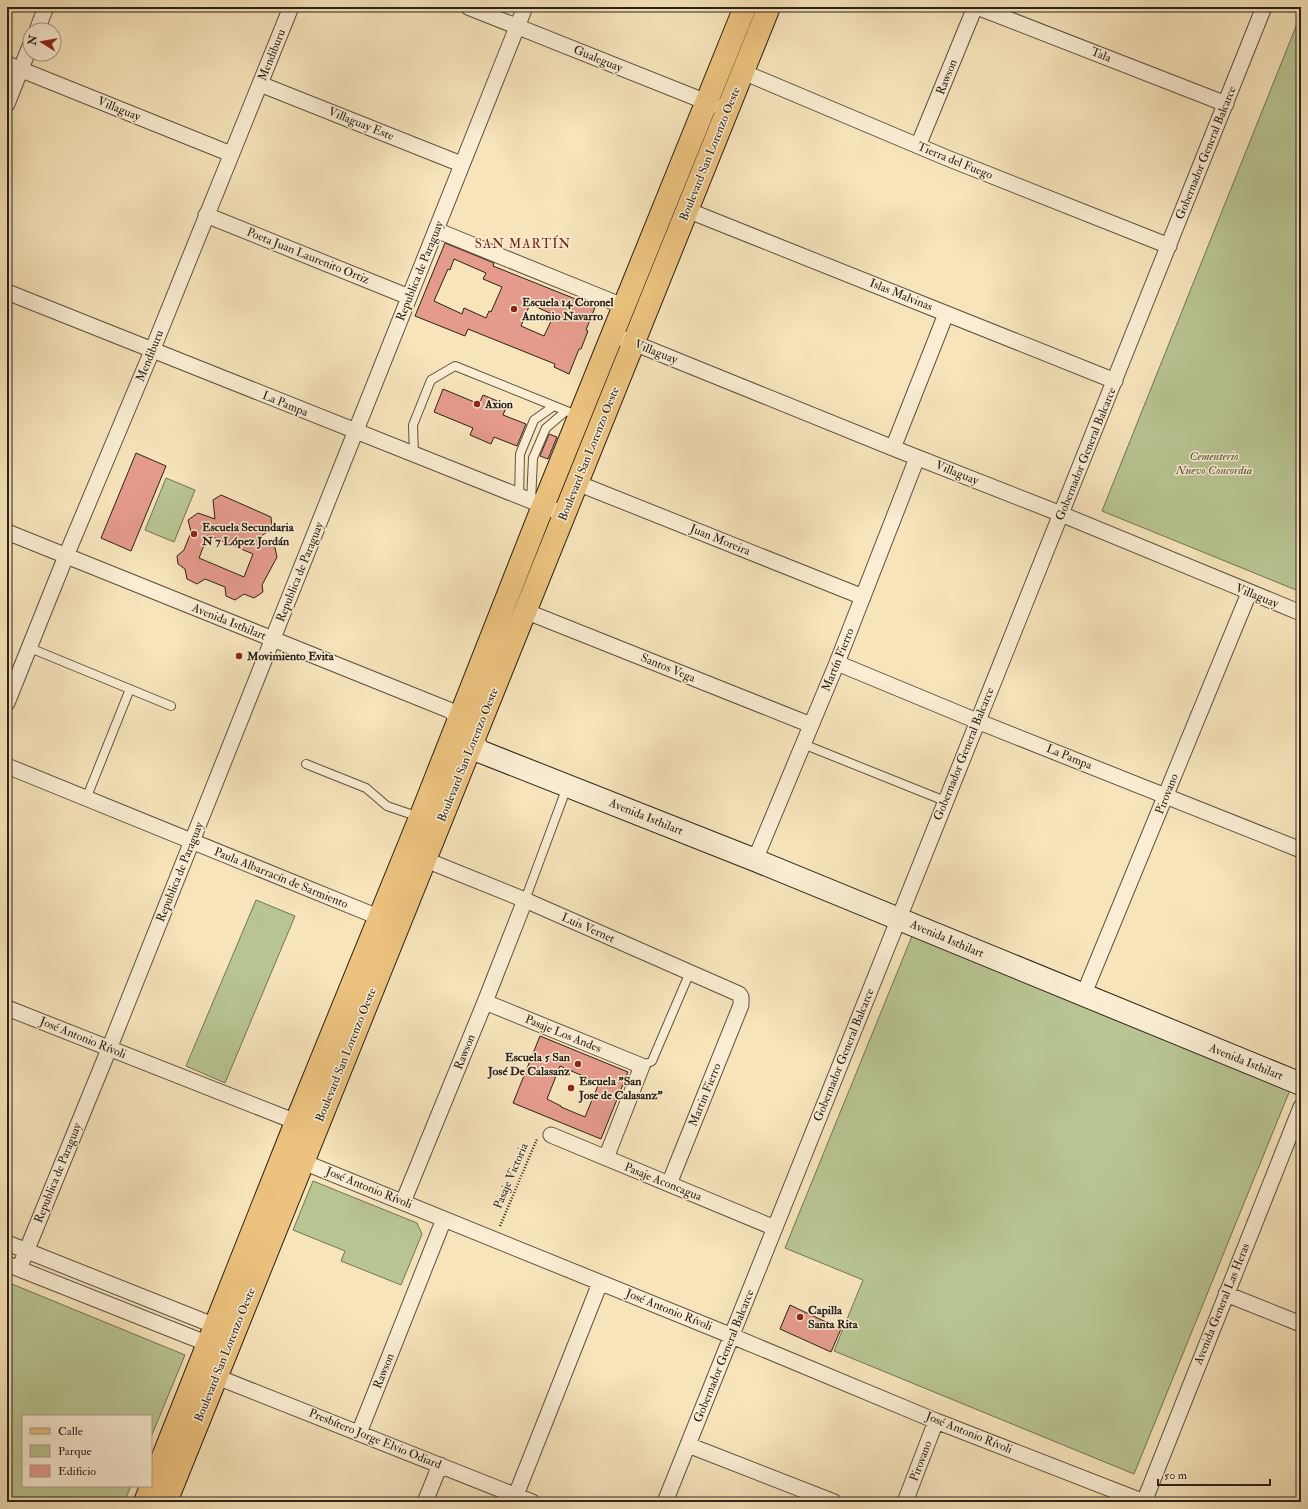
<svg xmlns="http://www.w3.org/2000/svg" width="1308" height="1509" font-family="'IM FELL Double Pica',serif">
<rect width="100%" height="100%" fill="#f7e4bb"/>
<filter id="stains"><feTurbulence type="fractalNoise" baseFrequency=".005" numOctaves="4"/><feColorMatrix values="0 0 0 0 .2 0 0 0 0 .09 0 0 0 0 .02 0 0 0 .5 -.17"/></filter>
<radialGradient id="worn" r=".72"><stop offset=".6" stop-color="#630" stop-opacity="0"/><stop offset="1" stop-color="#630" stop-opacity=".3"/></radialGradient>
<!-- green -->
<path fill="#b8c593" stroke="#717456" d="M1301,14V592L1102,511Z
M166,478L195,490L174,542L145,530Z
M256,900L295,916L225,1083L186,1066Z
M912,936L1290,1090L1134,1474L834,1351L863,1280L785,1248Z
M313,1181L417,1223L422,1234L401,1285L341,1261L345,1251L293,1230Z
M7,1282L185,1355L151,1437V1416H23V1486H131L124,1502H7Z"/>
<!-- building -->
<path fill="#e59b8c" stroke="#2a2219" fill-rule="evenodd" d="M445,243L494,263L493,266L578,300L579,298L596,305L586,330L588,331L581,349H579L569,374L554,367L555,364L468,329L465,336L415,316ZM454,259L486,273L483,279L502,287L491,312L489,311L486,318L464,308L462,314L434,301L448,269L450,270ZM530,304L554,315L544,336L521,326Z
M443,389L479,404L483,395L507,405L503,415L526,424L517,446L494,437L491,444L470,435L473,428L434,412Z
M549,434L557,437L548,459L540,456Z
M136,453L166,466L131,551L101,538Z
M221,495L271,517L272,528L259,538L274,543L277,557L262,585L263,592L254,598L244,594L235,600L226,596L225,587L205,579L197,584L187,579L185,569L178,564L177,556L184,550L191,532L188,520L198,513L215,519L213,500ZM208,535L253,554L244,577L199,558Z
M540,1036L628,1072L601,1139L513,1103ZM560,1066L599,1083L585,1117L561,1107V1106L547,1099Z
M790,1305L841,1329L831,1352L780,1329Z"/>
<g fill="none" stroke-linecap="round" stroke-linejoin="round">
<defs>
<path id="lane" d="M414,455L413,425L431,380L455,366L579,416
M519,497L520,454L534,420L554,406
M531,502L533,458L546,428L566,411
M30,648L171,706
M803,744L945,801
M306,764L366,788L387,806L419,817
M86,799L130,689
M525,900L567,787
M642,1066L652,1061L690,972"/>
<path id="street" d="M468,7L714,105
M977,7L1226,104
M37,30L46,7
M7,64L231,154
M743,72L947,158L1169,246
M260,84L461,164
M7,104L30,46
M918,146L975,7
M687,210L1115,381
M206,215L409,297
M436,230L623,306
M7,292L564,514
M624,339L893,448L1061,514L1301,613
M893,448L946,314
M577,483L863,597
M7,532L449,710L458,718
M525,611L811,725
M837,663L977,721L1301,850
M7,703L66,556L152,351L291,7
M7,766L388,921
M426,860L525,900L739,994L741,997V1005L669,1184
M755,860L837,663L917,458
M1083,996L1249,593
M485,1002L642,1066L606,1158
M7,1008L304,1125
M551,1135L775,1228
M296,1159L732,1336L936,1421L1144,1502
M403,1202L485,1002L525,900
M7,1243L223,1329
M7,1264L216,1347
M19,1269L109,1049L525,7
M1226,1294L1301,1324
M217,1377L532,1502
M359,1433L444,1219
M688,1445L834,1502
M516,1495L600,1283
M425,1502L440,1465
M665,1502L1264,7
M905,1502L936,1421
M1144,1502L1301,1107"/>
<path id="secondary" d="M464,728L479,751L755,860L1301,1084"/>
<path id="primary" d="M145,1502L296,1122L420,818L543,506L745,7
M166,1502L769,7"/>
</defs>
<!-- lane casing -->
<use href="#lane" stroke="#5d5242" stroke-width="10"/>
<!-- street casing -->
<use href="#street" stroke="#5d5242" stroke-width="17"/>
<!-- secondary casing -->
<use href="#secondary" stroke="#2a2219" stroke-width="24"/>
<!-- primary casing -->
<use href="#primary" stroke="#2a2219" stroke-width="24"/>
<!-- path -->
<path stroke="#2a2219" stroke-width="2.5" stroke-dasharray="1 2" stroke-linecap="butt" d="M500,1226L537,1139"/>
<!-- lane -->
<use href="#lane" stroke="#faedd3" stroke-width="8"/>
<!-- street -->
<use href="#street" stroke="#faedd3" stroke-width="15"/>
<!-- secondary -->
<use href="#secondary" stroke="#faedd3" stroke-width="22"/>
<!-- primary -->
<use href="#primary" stroke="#ecc27e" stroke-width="22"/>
</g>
<!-- markers -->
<g fill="#8f2418" stroke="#faedd3" stroke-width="1.5">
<circle cx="514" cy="309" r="4"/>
<circle cx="477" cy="404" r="4"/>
<circle cx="194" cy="534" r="4"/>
<circle cx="239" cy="656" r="4"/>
<circle cx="578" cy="1064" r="4"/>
<circle cx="571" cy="1088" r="4"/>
<circle cx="800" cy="1317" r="4"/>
</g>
<g text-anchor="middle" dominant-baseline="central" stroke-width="3" stroke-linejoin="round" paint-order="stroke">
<!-- street labels -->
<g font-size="12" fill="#2a2219" stroke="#faedd3">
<text transform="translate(272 55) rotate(-68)">Mendiburu</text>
<text transform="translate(1101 55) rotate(21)">Tala</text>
<text transform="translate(598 59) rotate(22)">Gualeguay</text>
<text transform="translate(947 77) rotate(-68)">Rawson</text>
<text transform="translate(119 109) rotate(22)">Villaguay</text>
<text transform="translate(361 124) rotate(22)">Villaguay Este</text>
<text transform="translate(1206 153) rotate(-68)">Gobernador General Balcarce</text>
<text transform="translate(710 154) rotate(-68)">Boulevard San Lorenzo Oeste</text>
<text transform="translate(955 161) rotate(22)">Tierra del Fuego</text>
<text transform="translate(308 256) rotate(22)">Poeta Juan Laurenito Ortiz</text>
<text transform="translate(420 271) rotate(-68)">Republica de Paraguay</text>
<text transform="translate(901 295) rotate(22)">Islas Malvinas</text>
<text transform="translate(656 352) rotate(22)">Villaguay</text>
<text transform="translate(150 356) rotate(-68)">Mendiburu</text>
<text transform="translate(285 404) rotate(22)">La Pampa</text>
<text transform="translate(589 454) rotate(-68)">Boulevard San Lorenzo Oeste</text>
<text transform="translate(1086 454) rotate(-68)">Gobernador General Balcarce</text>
<text transform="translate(957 473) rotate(22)">Villaguay</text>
<text transform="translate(720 540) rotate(22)">Juan Moreira</text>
<text transform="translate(300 572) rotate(-68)">Republica de Paraguay</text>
<text transform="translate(1257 596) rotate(22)">Villaguay</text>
<text transform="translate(229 622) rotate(22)">Avenida Isthilart</text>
<text transform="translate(838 660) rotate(-68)">Martín Fierro</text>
<text transform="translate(668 668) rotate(22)">Santos Vega</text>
<text transform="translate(964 754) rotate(-68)">Gobernador General Balcarce</text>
<text transform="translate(468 755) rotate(-68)">Boulevard San Lorenzo Oeste</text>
<text transform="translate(1069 757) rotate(22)">La Pampa</text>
<text transform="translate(1167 794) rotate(-68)">Pirovano</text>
<text transform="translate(646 817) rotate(22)">Avenida Isthilart</text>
<text transform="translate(180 872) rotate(-68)">Republica de Paraguay</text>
<text transform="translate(281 878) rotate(22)">Paula Albarracín de Sarmiento</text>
<text transform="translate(588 928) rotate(24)">Luis Vernet</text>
<text transform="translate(947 939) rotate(23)">Avenida Isthilart</text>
<text transform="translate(563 1034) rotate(22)">Pasaje Los Andes</text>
<text transform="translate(83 1038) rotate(22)">José Antonio Rívoli</text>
<text transform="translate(465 1052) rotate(-68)">Rawson</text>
<text transform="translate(346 1055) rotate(-68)">Boulevard San Lorenzo Oeste</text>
<text transform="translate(844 1055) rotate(-68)">Gobernador General Balcarce</text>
<text transform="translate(1246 1062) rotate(22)">Avenida Isthilart</text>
<text transform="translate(705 1095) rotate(-68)">Martin Fierro</text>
<text transform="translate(58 1173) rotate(-68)">Republica de Paraguay</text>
<text transform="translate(511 1176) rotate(-67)">Pasaje Victoria</text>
<text transform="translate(663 1182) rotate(22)">Pasaje Aconcagua</text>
<text transform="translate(369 1188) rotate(22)">José Antonio Rívoli</text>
<text transform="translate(1222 1304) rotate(-68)">Avenida General Las Heras</text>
<text transform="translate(669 1310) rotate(22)">José Antonio Rívoli</text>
<text transform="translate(225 1355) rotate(-68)">Boulevard San Lorenzo Oeste</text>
<text transform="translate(724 1356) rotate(-68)">Gobernador General Balcarce</text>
<text transform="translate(384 1371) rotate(-68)">Rawson</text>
<text transform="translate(969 1433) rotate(22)">José Antonio Rívoli</text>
<text transform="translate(375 1439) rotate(22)">Presbítero Jorge Elvio Odiard</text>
<text transform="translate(921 1461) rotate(-69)">Pirovano</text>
</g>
<!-- poi labels -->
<g font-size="12" font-weight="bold" fill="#2a2219" stroke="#faedd3" text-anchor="start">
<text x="522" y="302">Escuela 14 Coronel<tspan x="522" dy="14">Antonio Navarro</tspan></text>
<text x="485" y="404">Axion</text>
<text x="202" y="527">Escuela Secundaria<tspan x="202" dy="14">N 7 López Jordán</tspan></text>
<text x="247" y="656">Movimiento Evita</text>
<text x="570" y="1057" text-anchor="end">Escuela 5 San<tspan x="570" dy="14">José De Calasanz</tspan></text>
<text x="579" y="1081">Escuela "San<tspan x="579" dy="14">Jose de Calasanz"</tspan></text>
<text x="808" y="1310">Capilla<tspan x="808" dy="14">Santa Rita</tspan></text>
</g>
<!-- park labels -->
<g font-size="12" font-style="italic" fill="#55533e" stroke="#faedd3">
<text x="1214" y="456">Cementerio<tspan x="1214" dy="14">Nuevo Concordia</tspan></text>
</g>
<!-- neighbourhood labels -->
<g font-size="13" letter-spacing="1" fill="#7a1f14" stroke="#faedd3">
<text x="523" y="244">SAN MARTÍN</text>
</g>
</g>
<!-- margin -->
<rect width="1308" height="1509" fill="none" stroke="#f7e4bb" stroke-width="24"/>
<rect x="8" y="8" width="1292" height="1493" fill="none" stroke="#2a2219" stroke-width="2"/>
<rect x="12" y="12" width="1284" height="1485" fill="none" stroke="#2a2219"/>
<!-- legend -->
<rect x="22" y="1415" width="130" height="72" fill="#faedd3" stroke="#a79c89"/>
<rect x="30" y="1428" width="20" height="6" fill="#ecc27e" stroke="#a79c89"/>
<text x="58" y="1435" font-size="12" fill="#2a2219">Calle</text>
<rect x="30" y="1445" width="20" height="12" fill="#b8c593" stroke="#a79c89"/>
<text x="58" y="1455" font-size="12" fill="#2a2219">Parque</text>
<rect x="30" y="1465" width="20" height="12" fill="#e59b8c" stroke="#a79c89"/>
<text x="58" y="1475" font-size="12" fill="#2a2219">Edificio</text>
<!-- north arrow -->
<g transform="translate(42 42) rotate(281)"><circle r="19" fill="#faedd3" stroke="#a79c89"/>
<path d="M0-3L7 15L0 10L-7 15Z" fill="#8f2418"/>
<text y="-6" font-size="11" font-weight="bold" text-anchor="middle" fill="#2a2219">N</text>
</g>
<!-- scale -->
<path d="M1158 1479v6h112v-6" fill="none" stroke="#2a2219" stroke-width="2"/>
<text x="1164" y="1479" font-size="12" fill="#2a2219" stroke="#faedd3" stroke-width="3" paint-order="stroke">50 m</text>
<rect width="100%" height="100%" filter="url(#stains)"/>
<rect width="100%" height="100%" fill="url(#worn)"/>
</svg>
